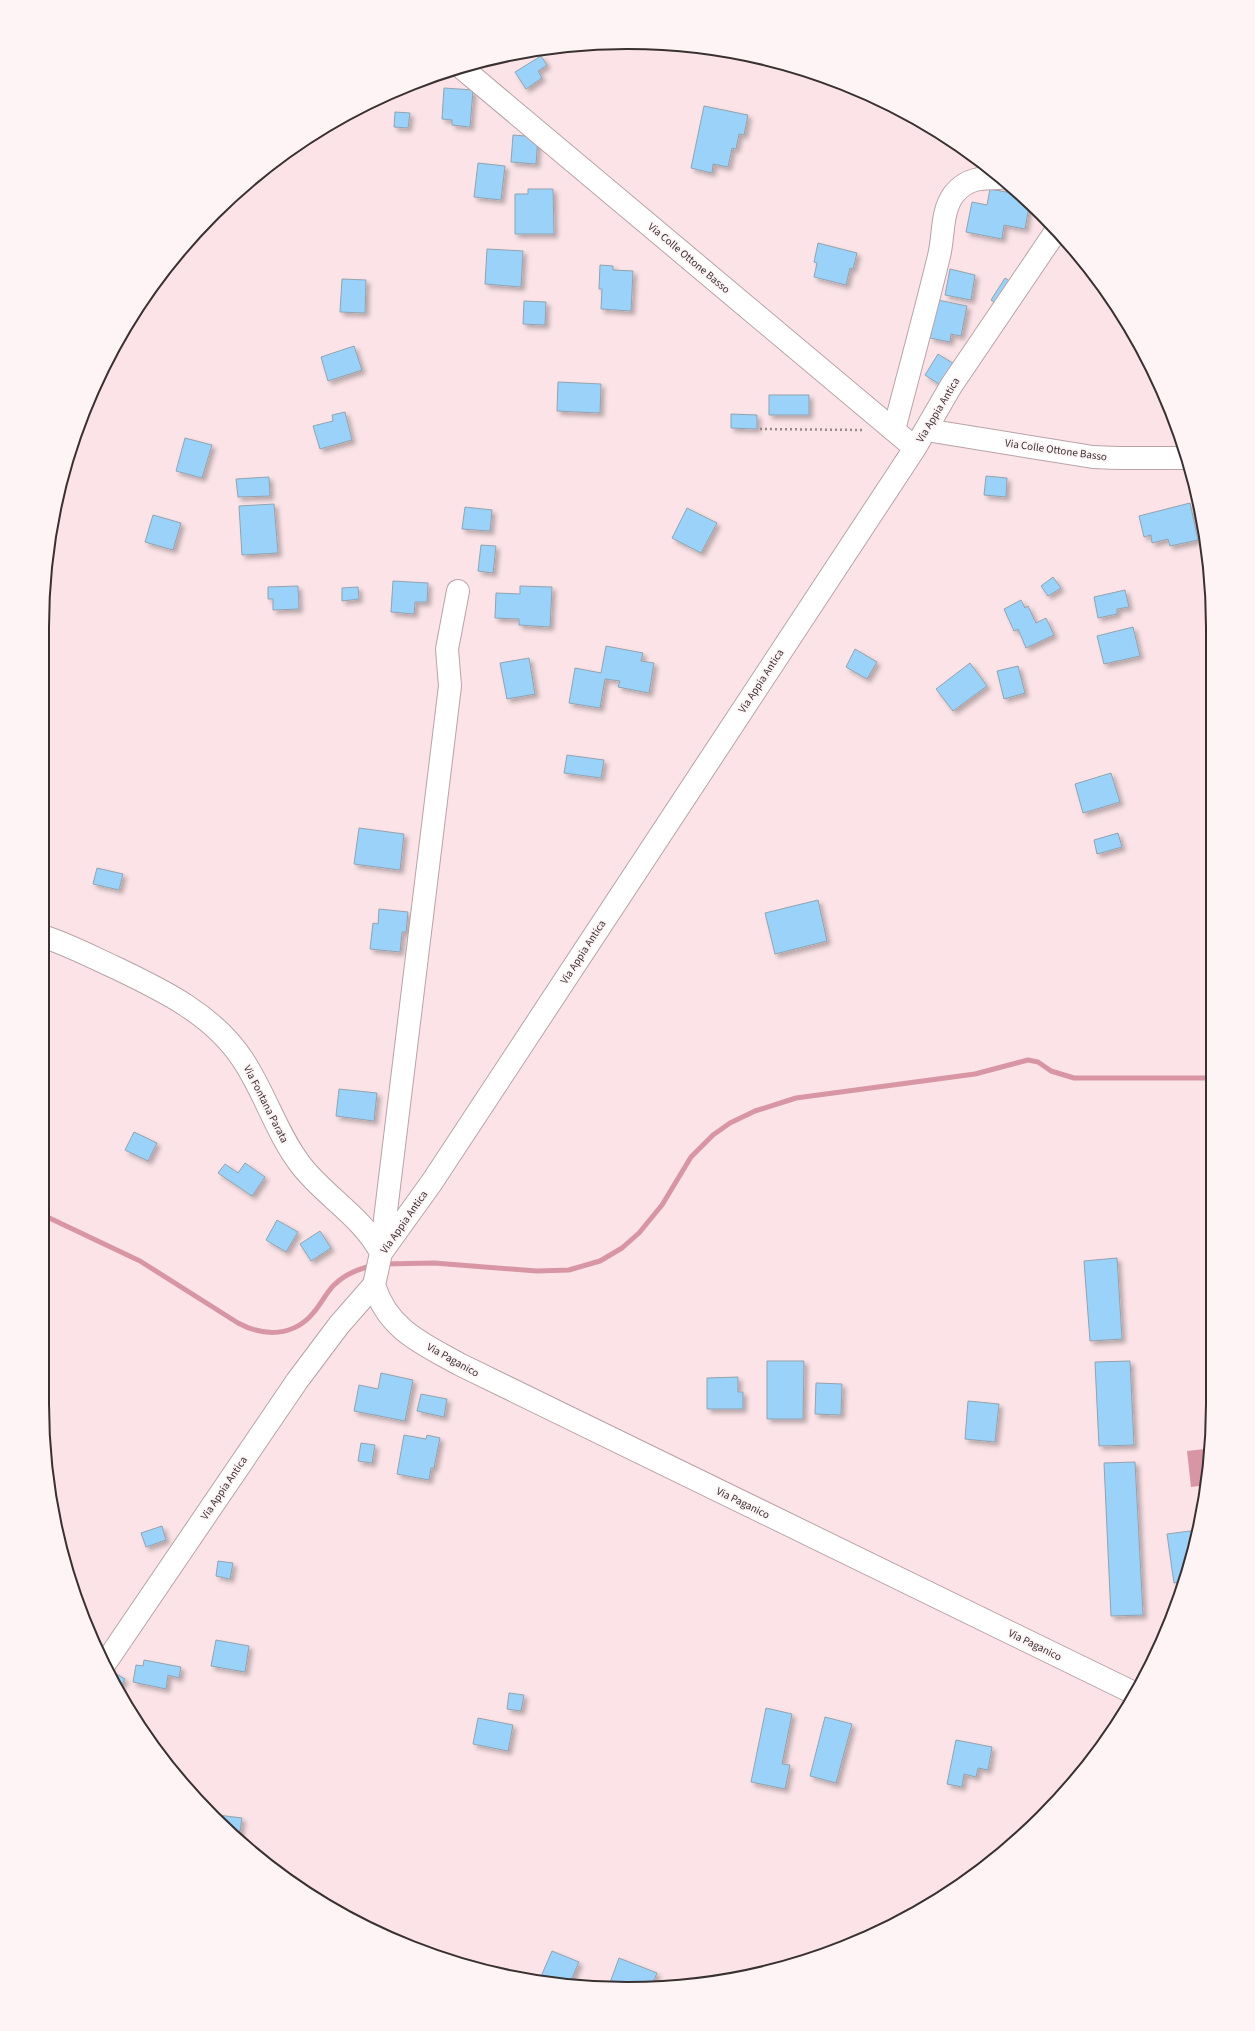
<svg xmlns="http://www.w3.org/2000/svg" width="1255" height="2031" font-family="'Source Sans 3',sans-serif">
<defs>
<filter id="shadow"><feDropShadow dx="3.5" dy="3.5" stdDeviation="2" flood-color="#0004"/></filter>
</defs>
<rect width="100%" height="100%" fill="#fbe3e7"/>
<!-- water -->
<path fill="#d896a4" d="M1205,1449L1208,1475L1207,1485L1191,1487L1187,1451Z"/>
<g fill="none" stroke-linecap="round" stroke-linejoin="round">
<!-- stream -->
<path stroke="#d896a4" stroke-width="5" d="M43,1215L140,1261L238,1323C264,1337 294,1337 314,1312C321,1304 326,1293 334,1285C345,1274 358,1269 372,1266
M384,1264L434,1263L537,1271L569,1270L600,1261L622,1248L639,1233L662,1205L691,1157L713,1135L730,1123L755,1111L796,1098L975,1074L1028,1060L1038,1062L1051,1071L1074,1078H1210"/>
</g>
<!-- building -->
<path fill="#9ad2fa" stroke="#92a3af" filter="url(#shadow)" d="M541,56L547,65L538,71L542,78L526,89L515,72Z
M444,88L473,90L470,127L452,125V120L442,119Z
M704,106L748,115L744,135L739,134L736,149L732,148L728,167L713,164L712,173L691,168Z
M395,112L410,113L408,128L394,127Z
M513,135L538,137L536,164L511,162Z
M478,163L505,166L501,200L474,197Z
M528,189H553L554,234H515V194H528Z
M990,189L1017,194L1029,206L1025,229L1004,225L1002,239L966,232L972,202L987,205Z
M818,243L857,253L853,269L850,268L846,285L814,277L817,263L814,262Z
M487,249L523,251L521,287L485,284Z
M600,265L613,266V270L633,271L631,311L601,309L602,289H599Z
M950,269L975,275L971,300L945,295Z
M1005,278L1014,284L1000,306L991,300Z
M342,279L366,280L365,313L340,312Z
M938,300L967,306L961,336L951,334L950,342L930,338Z
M524,301L546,302L545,325L523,324Z
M354,346L362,370L328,381L321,357Z
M938,354L959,367L945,388L925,375Z
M558,382L601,384L600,413L557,411Z
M769,395H809V415H769Z
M345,412L352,440L320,449L313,426L333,421L332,415Z
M731,414L757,415V429L731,428Z
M185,438L212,445L202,478L176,471Z
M986,476L1007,478L1006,497L984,495Z
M269,477L270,496L238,497L236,479Z
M1190,503L1198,540L1170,546L1168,539L1152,543L1151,535L1144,537L1139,516Z
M274,504L278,553L242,555L239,506Z
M465,507L492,510L490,531L462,529Z
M687,508L717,523L701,553L672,538Z
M153,515L181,523L173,550L145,542Z
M481,545L496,546L493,573L478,571Z
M1053,577L1061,588L1048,596L1041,586Z
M393,581L428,583L427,602H415L414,614L391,612Z
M298,586L299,609L273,610V599H268V587Z
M520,586L552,587L550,627L519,625V619L495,618L496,593L520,594Z
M358,587L359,599L342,601V588Z
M1125,590L1129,607L1117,609V614L1098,618L1094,597Z
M1021,600L1025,608L1028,606L1036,623L1046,618L1054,635L1026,648L1018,629L1014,631L1004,609Z
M1133,627L1140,656L1104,664L1097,636Z
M606,646L643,653L641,661L654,663L649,693L618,687L620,681L605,679L600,708L569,703L575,668L601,673Z
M855,649L877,662L867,679L846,667Z
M529,658L535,694L507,699L500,663Z
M970,663L987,686L953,711L936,689Z
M1018,666L1025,693L1004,699L997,671Z
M567,755L604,760L601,778L564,773Z
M1111,773L1120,802L1083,813L1075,784Z
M359,828L404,834L400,870L354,864Z
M1118,833L1122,847L1097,854L1094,840Z
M97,868L123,874L119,890L93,884Z
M818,900L827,941L775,954L765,913Z
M379,909L408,912L406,932H402L400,952L370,949L373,923L378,924Z
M339,1089L377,1093L374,1121L336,1116Z
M134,1132L157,1143L148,1161L125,1150Z
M245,1163L265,1177L252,1196L218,1173L225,1164L238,1173Z
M277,1220L298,1232L286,1252L266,1240Z
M320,1231L331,1248L311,1261L300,1244Z
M1117,1258L1122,1339L1090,1341L1084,1261Z
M767,1361H804L803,1419H767Z
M1130,1361L1134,1445L1099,1446L1095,1362Z
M381,1373L413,1380L405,1421L354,1411L359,1385L378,1389Z
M738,1377V1392H743V1409H707V1378Z
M816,1383L842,1384L841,1415L815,1414Z
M421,1394L447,1399L444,1417L417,1411Z
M968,1401L999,1404L995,1442L965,1439Z
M404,1435L426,1439L427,1435L440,1438L434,1468H431L429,1480L397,1474Z
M361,1443L375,1445L372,1463L358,1461Z
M1135,1462L1143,1615L1111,1616L1104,1463Z
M162,1526L166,1540L146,1547L141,1533Z
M1198,1530L1193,1555L1184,1581L1174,1583L1167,1534Z
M218,1561L233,1563L230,1579L216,1576Z
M216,1640L249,1646L245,1672L211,1666Z
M144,1660L181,1667L179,1678L168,1675L166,1689L133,1682L136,1665L143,1666Z
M111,1671L125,1679L119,1689L109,1673Z
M509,1693L524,1695L521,1711L507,1709Z
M766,1708L792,1714L782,1764L790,1765L785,1789L751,1782Z
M825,1717L852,1724L836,1783L810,1776Z
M478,1718L513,1725L508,1751L473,1744Z
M956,1740L992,1747L988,1770L978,1768L976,1777L964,1774L962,1787L947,1784Z
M210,1814L242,1818L239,1838L214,1818Z
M552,1951L579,1962L569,1985L539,1981Z
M619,1958L657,1973L651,1987L608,1988Z"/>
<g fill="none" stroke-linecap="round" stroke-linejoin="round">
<defs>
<path id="minor" d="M462,68L915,448
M894,430C909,372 925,314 939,256C944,236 941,211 954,194C967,178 981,178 1000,178
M926,430L1093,457L1118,458H1186
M45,937C69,945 92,957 114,967C162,990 213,1014 243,1060C265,1093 276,1132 300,1164C324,1196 363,1217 381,1253
M381,1252L450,686L447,649L458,591
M374,1285C388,1330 423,1344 461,1365L1136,1694
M104,1665L297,1381L339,1325L374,1285L381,1253L432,1182L915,448L951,386L1056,231"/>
</defs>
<!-- minor casing -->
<use href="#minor" stroke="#b9a3a7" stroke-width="24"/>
<!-- path -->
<path stroke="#99888b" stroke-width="2.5" stroke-dasharray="2 3" stroke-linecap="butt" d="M760,429L863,430"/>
<!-- minor -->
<use href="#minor" stroke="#fff" stroke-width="22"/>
</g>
<g text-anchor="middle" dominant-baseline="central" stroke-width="3.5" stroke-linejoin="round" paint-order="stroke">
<!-- street labels -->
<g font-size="11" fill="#393031" stroke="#fef4f6">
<text transform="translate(689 258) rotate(40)">Via Colle Ottone Basso</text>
<text transform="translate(938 410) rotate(-59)">Via Appia Antica</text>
<text transform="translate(1056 450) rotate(8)">Via Colle Ottone Basso</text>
<text transform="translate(761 681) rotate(-57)">Via Appia Antica</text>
<text transform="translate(583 952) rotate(-57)">Via Appia Antica</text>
<text transform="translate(266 1104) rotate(63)">Via Fontana Parata</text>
<text transform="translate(404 1222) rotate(-55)">Via Appia Antica</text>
<text transform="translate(453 1360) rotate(29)">Via Paganico</text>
<text transform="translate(224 1488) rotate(-56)">Via Appia Antica</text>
<text transform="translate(743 1503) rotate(26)">Via Paganico</text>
<text transform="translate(1035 1645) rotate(26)">Via Paganico</text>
</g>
</g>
<!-- crop -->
<path d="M0 0H1255V2031H0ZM627 49H628A578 578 0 0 1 1206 627V1404A578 578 0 0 1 628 1982H627A578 578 0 0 1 49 1404V627A578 578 0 0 1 627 49Z" fill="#fef4f6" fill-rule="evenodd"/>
<path fill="none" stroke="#393031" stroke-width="2" d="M627 49H628A578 578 0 0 1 1206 627V1404A578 578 0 0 1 628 1982H627A578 578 0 0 1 49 1404V627A578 578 0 0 1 627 49Z"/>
</svg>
